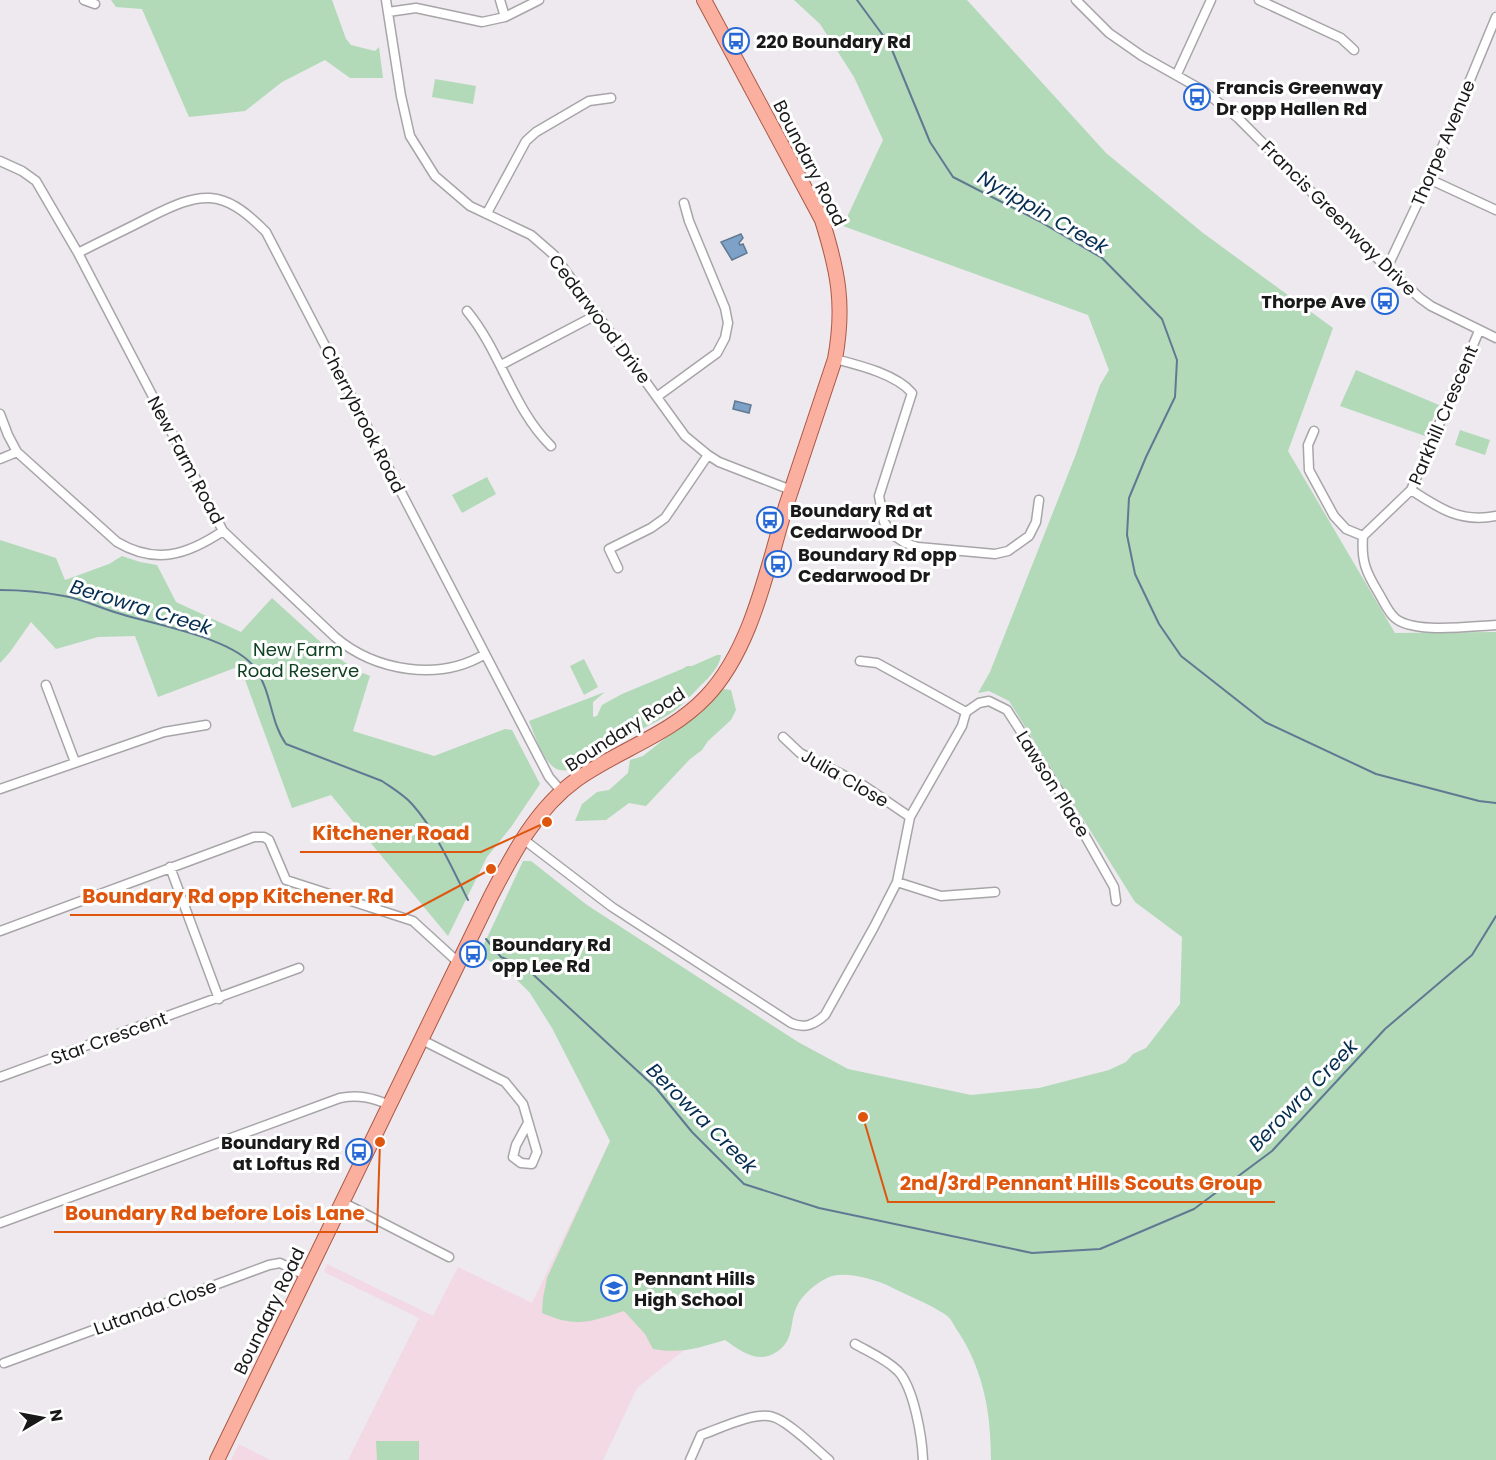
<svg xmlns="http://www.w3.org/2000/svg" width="1496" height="1460" font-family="Poppins,sans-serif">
<rect width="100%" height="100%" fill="#ede9ee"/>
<!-- education -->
<path fill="#f2d9e3" d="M608,1145L716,1339L693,1343L637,1388L603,1460H348L419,1318L324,1272L327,1264L433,1316L458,1267L532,1303Z
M239,1444L270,1460H231Z"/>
<!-- green -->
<path fill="#b2d9b8" d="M111,0H332L346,39L351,45L375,51L379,47L383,78H350L325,60L282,82L245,111L189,117L142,9L116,7Z
M794,0H967L1106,153L1203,233L1333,328L1288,451L1395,633L1496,632V1460H991C991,1414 984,1372 959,1333C955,1328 952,1319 946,1315C930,1304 906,1295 889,1286C874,1279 842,1270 827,1278C816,1283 802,1295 797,1306C789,1322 795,1339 778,1351C759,1365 742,1352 725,1340C697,1348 683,1354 653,1349L645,1334L624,1311C589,1322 577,1328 542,1313L543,1298L547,1278L610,1141L552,1028L530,993L509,972L479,955L523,861H531L587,905L798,1042L848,1069L971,1095L1039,1088L1109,1070L1126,1062L1133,1054L1146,1048L1180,1004L1182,937L1135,902L1009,701L989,691L978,693L990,672L1076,454L1100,385L1109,370L1088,315L843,226L883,140L854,77L820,24Z
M435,79L476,86L473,104L432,97Z
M1356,370L1439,405L1425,436L1340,406Z
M1460,430L1490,440L1485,455L1455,445Z
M487,477L496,494L462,513L452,495Z
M0,540L56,558L65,580L109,564L122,556L140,562L157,565L176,602L241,632L272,598L338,658L357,670L354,675L359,677L363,673L370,676L353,731L434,756L505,729L512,730L540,784L511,827L487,857L448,936L331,795L292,808L240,666L158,697L135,636L98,637L56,649L31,622L10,652L0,663Z
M717,655H721C720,666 709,678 701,685C692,694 684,704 674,711C655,724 633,732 613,744C599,752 578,774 560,770C545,768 534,733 529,721L605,692L593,702V717L597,716L602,705L622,694L682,669L687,666H692Z
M584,659L598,687L584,695L570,666Z
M723,689L731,690L736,710L731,720L708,741L702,750L690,759L646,806L629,803L606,820L575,821L582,804L597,792L609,790L628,773L630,760L643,756L711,702Z
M376,1441H419V1460H377Z"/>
<!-- water -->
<path fill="#7ea2c7" stroke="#607993" stroke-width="1.5" d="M741,234L743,238L739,243L740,245L743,244L747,253L732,260L721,242Z
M735,401L751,405L749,413L733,409Z"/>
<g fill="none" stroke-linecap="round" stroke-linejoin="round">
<!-- stream -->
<path stroke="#607993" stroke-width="2" d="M857,0L890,45L930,142L953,177L1039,221L1102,258L1162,319L1177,360L1175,397L1146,457L1129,498L1127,535L1135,574L1159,624L1181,656L1265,722L1376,774L1479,801L1496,803
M0,590C22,590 43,592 64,596C83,599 102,609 121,614C156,625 234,638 255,668C272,692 270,722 286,744L382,781C392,788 404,795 412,804C436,831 452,868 468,900
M486,939L501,957L525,967L656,1088L692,1132L744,1184L819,1208L1032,1253L1100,1249L1194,1209L1272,1151L1385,1029L1472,955L1496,916"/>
<defs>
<path id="street" d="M84,0L95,4
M386,0L401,96L410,136L435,176L470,206L531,235L554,255L685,436L708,455L719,462L791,490
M500,0L505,17
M1076,0L1109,33L1142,56L1204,91L1238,118L1387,268L1420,298L1431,306L1496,338
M1259,0L1341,38L1354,50
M388,12L416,8L482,22L505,17L539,0
M1177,74L1211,0
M0,161L22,171L36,181L78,253L223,531L335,637C375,671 439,682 485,654
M1429,179L1496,210
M487,213L526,141L536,132L589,101L611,98
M78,253C101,241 125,230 148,218C201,191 222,187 266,232L549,777L562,792
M1387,268L1429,179L1496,17
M467,311C501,352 513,409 551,446
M1479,331L1411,490L1363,536C1361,561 1366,572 1378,592C1383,600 1387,610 1393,616C1409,635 1472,626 1496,625
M835,359C858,365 896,374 912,393L879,496L884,522L893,535L905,543L918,547L995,554L1008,551L1029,536L1036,522L1039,500
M501,365L598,314
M658,396L717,353L725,338L728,323L725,308L689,221L684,203
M0,414L8,435L17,452L117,542C156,565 187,555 223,531
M1314,431L1308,445L1309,470L1334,516L1346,529L1363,536
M0,459L17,452
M1411,490C1440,509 1461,523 1496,516
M618,568L609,549L651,528L665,518L708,455
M860,661L877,663L966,712
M46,685L75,762
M966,712L979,703L989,701L1007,710L1066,802L1114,887L1116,901
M783,737L800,753L863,785L910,817
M0,789L164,732L206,725
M523,839L612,907L791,1023C804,1029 814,1025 825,1015L874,927L897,882L910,817L962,726L966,712
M170,867L219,999
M897,882L941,896L995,892
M0,931L254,837H264L269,840L286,880L413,921L459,963
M422,1040L505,1082L523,1104L537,1152L532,1164L521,1163L513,1157L516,1145L528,1123
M0,1077L299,968
M342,1202L449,1257
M0,1223L340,1098C359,1094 372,1098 390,1105
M855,1344C869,1352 886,1359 898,1371C914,1388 922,1437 923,1460
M4,1363L269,1265L280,1263L307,1276
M690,1460L701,1435C719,1429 755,1411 773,1417C788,1421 816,1449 829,1460"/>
<path id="primary" d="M217,1460L491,896C513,854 536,809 576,780C618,750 670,735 706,697C752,649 767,568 786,506C802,457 819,408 835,359C845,305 838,271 822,220L704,0"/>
</defs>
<!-- street casing -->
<use href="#street" stroke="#a8a5a9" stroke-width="11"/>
<!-- primary casing -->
<use href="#primary" stroke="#ab5846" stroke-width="16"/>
<!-- street -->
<use href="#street" stroke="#fff" stroke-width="8"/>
<!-- primary -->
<use href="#primary" stroke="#fbaf9e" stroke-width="14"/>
</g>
<!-- icons -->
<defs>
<symbol id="bus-ring" viewBox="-11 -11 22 22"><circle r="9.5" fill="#fff" stroke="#2668d5" stroke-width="1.5"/><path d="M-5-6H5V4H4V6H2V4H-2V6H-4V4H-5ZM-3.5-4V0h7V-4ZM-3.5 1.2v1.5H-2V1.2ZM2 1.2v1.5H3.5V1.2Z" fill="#2668d5"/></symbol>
<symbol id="school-ring" viewBox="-11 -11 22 22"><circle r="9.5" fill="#fff" stroke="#2668d5" stroke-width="1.5"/><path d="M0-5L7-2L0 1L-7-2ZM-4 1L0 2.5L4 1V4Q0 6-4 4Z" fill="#2668d5"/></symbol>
</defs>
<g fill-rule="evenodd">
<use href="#bus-ring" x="721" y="26" width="30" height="30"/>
<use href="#bus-ring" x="1182" y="82" width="30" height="30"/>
<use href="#bus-ring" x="1370" y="286" width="30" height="30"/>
<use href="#bus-ring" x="755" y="505" width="30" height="30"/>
<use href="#bus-ring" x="763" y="549" width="30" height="30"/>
<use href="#bus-ring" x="458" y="939" width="30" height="30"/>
<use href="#bus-ring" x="344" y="1137" width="30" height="30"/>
<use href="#school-ring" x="599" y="1273" width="30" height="30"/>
</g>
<g text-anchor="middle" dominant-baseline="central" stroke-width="6" stroke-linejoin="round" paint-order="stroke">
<!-- poi labels -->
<g font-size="18" font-weight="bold" fill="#1a191a" stroke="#fff" text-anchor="start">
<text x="756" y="41">220 Boundary Rd</text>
<text x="1216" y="87">Francis Greenway<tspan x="1216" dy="21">Dr opp Hallen Rd</tspan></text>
<text x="1366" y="301" text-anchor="end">Thorpe Ave</text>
<text x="790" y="510">Boundary Rd at<tspan x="790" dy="21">Cedarwood Dr</tspan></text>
<text x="798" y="554">Boundary Rd opp<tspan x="798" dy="21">Cedarwood Dr</tspan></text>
<text x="492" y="944">Boundary Rd<tspan x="492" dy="21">opp Lee Rd</tspan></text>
<text x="340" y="1142" text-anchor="end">Boundary Rd<tspan x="340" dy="21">at Loftus Rd</tspan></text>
<text x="634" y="1278">Pennant Hills<tspan x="634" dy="21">High School</tspan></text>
</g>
<!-- street labels -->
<g font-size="18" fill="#1a191a" stroke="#fff">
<text transform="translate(1443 143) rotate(-67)">Thorpe Avenue</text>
<text transform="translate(810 163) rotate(63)">Boundary Road</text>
<text transform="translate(1339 218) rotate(45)">Francis Greenway Drive</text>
<text transform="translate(600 319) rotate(53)">Cedarwood Drive</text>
<text transform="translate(1443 415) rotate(-67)">Parkhill Crescent</text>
<text transform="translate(363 419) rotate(63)">Cherrybrook Road</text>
<text transform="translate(186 460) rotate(62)">New Farm Road</text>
<text transform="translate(625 729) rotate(-33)">Boundary Road</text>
<text transform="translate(845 778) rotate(30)">Julia Close</text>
<text transform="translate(1053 784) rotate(58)">Lawson Place</text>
<text transform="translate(109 1038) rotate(-20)">Star Crescent</text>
<text transform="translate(155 1307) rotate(-20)">Lutanda Close</text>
<text transform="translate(269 1311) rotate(-64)">Boundary Road</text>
</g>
<!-- park labels -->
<g font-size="18" fill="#104120" stroke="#fff">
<text x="298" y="649">New Farm<tspan x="298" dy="21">Road Reserve</tspan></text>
</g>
<!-- water labels -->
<g font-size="20" font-style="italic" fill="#042d51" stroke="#fff">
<text transform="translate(1043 212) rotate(30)">Nyrippin Creek</text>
<text transform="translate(141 607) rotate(17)">Berowra Creek</text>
<text transform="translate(1303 1095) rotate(-46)">Berowra Creek</text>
<text transform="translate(702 1118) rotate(45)">Berowra Creek</text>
</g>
</g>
<!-- callouts -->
<path fill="none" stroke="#de560d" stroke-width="2" d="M547 822L481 852H300M491 869L405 915H70M863 1117L888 1202H1275M380 1142L377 1232H54"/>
<g fill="#de560d" stroke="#fff" stroke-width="2">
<circle cx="547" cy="822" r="6"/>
<circle cx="491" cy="869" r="6"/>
<circle cx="863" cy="1117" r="6"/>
<circle cx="380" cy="1142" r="6"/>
</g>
<g font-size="20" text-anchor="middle" font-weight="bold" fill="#de560d" stroke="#fff" stroke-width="6" stroke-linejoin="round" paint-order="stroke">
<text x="391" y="840">Kitchener Road</text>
<text x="238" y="903">Boundary Rd opp Kitchener Rd</text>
<text x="1081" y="1190">2nd/3rd Pennant Hills Scouts Group</text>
<text x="215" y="1220">Boundary Rd before Lois Lane</text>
</g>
<!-- north arrow -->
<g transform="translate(42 1418) rotate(80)" stroke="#ffffff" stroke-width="4.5" paint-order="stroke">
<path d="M0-4.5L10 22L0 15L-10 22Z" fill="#1a191a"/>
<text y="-9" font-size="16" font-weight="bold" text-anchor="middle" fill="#1a191a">N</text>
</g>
</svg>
